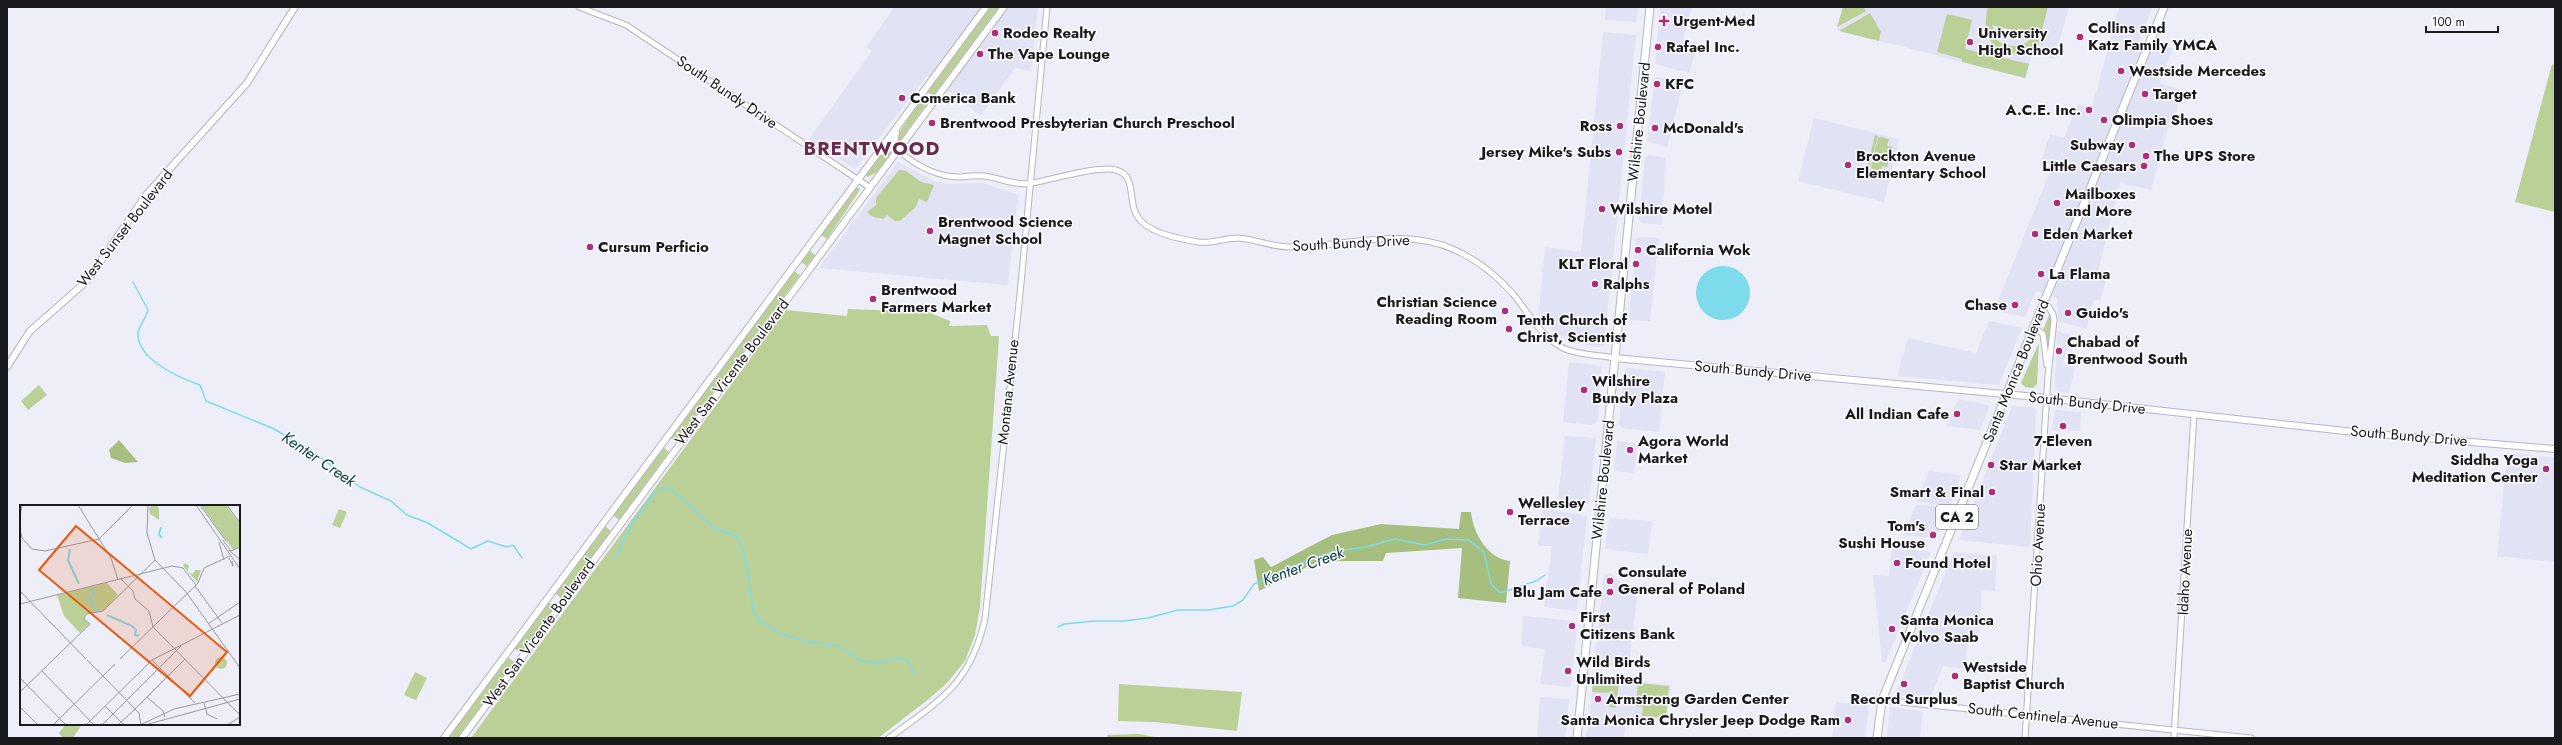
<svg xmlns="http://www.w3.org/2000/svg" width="2562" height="745" font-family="Jost,sans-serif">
<rect width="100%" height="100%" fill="#eeeef8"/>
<!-- built -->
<path fill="#e1e2f3" d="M895,7H1038L1031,71L1015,68L981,115L927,76L855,169L809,139L872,51L866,47Z
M1606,7H1639L1637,20L1635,22L1605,20Z
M1660,7H1692L1683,39L1698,43L1689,73L1655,64Z
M1843,7H2069L2054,59L2032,53L2026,78L1837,30Z
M2119,7H2153L2138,42L2173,48L2160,83L2182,90L2172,128L2168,127L2151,190L2120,183L2098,271L2108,274L2100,301L2094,300L2086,329L2058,321L2057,298L2036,291L2025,317L1994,310L2053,165L2041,162L2050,134L2064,138L2078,104L2092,107Z
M1603,32L1636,35L1604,346L1596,347L1571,342L1558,335L1546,324L1539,310L1545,247L1581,252Z
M1655,77L1683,84L1667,147L1647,141Z
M1814,118L1899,139L1884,202L1798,181Z
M1648,155L1666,158L1662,225L1642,223L1639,219L1645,158Z
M898,162L934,181L948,184L983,183L1018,195L1008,284L1005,285L821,268L820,266Z
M1640,237L1659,238L1650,321L1629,320L1636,239Z
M1989,321L2022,328L1999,385L1897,376L1908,338L1976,353Z
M2057,331L2070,335L2063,363L2075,367L2069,393L2058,391L2055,387Z
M1569,362L1602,366L1598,421L1592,425L1563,422Z
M1627,368L1665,372L1659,432L1622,428L1619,424L1624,371Z
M1958,399L1988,405L1989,408L1980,430L1947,426Z
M2012,406L2033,407L2036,410L2030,547L1959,540Z
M2055,410L2081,412L2080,431L2052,430Z
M1565,436L1596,438L1589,504L1558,498Z
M1617,441L1638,444L1634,473L1614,471Z
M2507,453L2555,458V562L2497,556Z
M1929,471L1961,475L1950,505L1917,502Z
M1916,505L1949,507L1936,538L1903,535Z
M1543,508L1587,516L1577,609L1575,611L1544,607L1552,546H1538Z
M1609,518L1652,521L1648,554L1605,549Z
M1892,546L1931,552L1885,663L1882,662L1873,575L1889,576Z
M1954,552L1997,556L1995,591L1982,590L1979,635H1968L1965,669L1943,666L1930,698L1895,695Z
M1611,573L1637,598L1629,667L1597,665L1594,662L1604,575Z
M1523,616L1574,621L1577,625L1571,687L1540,684L1545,649L1521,646Z
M1594,677L1671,685L1666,722L1626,718L1624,738H1586Z
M1540,697L1569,699L1565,738H1537Z
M1836,702L1869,705L1865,738H1832Z
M1890,707L1923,711L1920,738H1887Z"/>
<!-- green -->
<path fill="#bad097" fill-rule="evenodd" d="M989,7H999L933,96L927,92Z
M1843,7H1863L1866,11L1837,27Z
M1988,7H2048L2036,53C2026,51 2018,55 2008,53C1986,47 1983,26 1988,7ZM1992,25L2033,35V36C2024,48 2010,49 1998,41Z
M1870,13L1881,32L1879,41L1839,31Z
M1947,14L1972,20L1965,49L2029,64L2025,78L1962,62V59L1937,52Z
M2552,64L2555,65V212L2515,202Z
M920,100L926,105L899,142L897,140V136Z
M1875,135L1878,136L1869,170L1867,169Z
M1881,137L1889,139L1887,146L1893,147L1887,167L1882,166L1880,172L1871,168L1878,138Z
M889,152L891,153L877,172L868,177L865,175L879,156Z
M899,170L906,171L921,182L934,185L927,202L919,199L915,208L900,221H895L887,215L884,219L873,217L867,212L876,205V198Z
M856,187L860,189L858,193L827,239L821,235Z
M809,250L815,255L807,266L801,262Z
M794,271L800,275L676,442L670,438Z
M848,309L928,312L950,321L949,326L987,325L991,336H999L980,607L975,635L965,661L947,683L930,698L878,738H471L786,310L847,316Z
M2050,313L2052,318L2048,353L2043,330Z
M2039,343L2037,384L2033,388L2025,387L2021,383Z
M39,385L47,395L28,410L21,401Z
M663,447L669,452L619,520L613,515Z
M339,509L347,512L340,528L332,525Z
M605,526L611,531L561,598L555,593Z
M548,602L555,607L521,653L514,648Z
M508,657L514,662L457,738H447Z
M415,672L427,678L416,700L404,695Z
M1593,678L1619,681L1616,708L1609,707L1611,693L1592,692Z
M1638,683L1669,686L1666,718L1642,716L1643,707L1636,706Z
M1119,684L1242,692L1237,731L1155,722L1118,721Z
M66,724H82L73,738H63L59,733Z
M1140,734L1159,738H1108L1107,735Z"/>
<!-- forest -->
<path fill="#a6bf7e" d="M119,440L138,462L125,463L111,458L109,450Z
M1461,512H1471C1473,533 1488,559 1510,561L1506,603L1458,598L1462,548L1386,553L1383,561H1319L1259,591L1254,560L1263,557L1271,567L1332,535L1381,524L1459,529Z"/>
<!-- water -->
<path fill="#7edbeb" d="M1696 293a27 27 0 1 1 54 0a27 27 0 1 1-54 0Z"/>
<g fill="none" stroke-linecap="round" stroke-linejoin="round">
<!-- stream -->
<path stroke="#7edbeb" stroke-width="1.5" d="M133,282L148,310C146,318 139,326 138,333C137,360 180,378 200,385L206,401L272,428L308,448L360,487L391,501L407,515L428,523L471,549L488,541L507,547L513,545L522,558
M615,557C621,551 621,548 623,540C629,526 647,503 657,490L669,487L714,528L738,537L746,561L753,610L759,620L779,633L809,642L840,646L859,660L876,663L899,658L906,660L915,674
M1058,627L1064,624L1095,621H1124L1148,618L1178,610H1209L1233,606L1243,600L1254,584L1291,567L1335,551L1366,547L1395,539L1424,545L1447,539L1469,540L1484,552L1491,584L1500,593L1536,581L1545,575"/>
<defs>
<path id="tertiary" d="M579,7L626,25L869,187
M898,150C915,165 936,177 960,177C968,176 976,175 984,176C1001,178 1014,186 1032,183C1051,180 1099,165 1116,170C1139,176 1125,205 1141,221C1153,234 1181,239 1198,242C1212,244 1224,238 1238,238C1255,239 1272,247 1290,247C1344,247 1404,226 1455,250C1477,260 1498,277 1513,294C1528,312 1541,337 1563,348C1578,355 1598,355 1615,358
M2034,327L2043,334L2047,365
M1882,700L2251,738
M889,738C940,700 970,685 985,619L1020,294L1047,7
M2025,738L2048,376L2054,320L2053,314L2045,301
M2174,738L2194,414"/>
<path id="secondary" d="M896,132L894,143L898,150
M880,152L891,148L898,150
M1615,358L2047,398L2354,432L2555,449
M7,367L30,331L87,281L146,195L247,83L295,7
M444,738L986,7
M462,738L1004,7"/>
<path id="primary" d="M1577,738L1650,7
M1877,738L1882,700L2164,7"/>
</defs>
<!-- tertiary casing -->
<use href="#tertiary" stroke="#b5b6bf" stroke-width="7"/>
<!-- secondary casing -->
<use href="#secondary" stroke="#b5b6bf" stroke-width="8"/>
<!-- primary casing -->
<use href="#primary" stroke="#b5b6bf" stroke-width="9"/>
<!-- tertiary -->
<use href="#tertiary" stroke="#fff" stroke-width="5"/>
<!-- secondary -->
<use href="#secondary" stroke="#fff" stroke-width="6"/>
<!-- primary -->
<use href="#primary" stroke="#fff" stroke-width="7"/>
</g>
<!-- markers -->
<g fill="#ad2d7b" stroke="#fcfcfe" stroke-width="1.5">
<path d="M1662 15h4v4h4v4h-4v4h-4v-4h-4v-4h4z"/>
<circle cx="995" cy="33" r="4"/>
<circle cx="2080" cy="37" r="4"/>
<circle cx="1970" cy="42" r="4"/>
<circle cx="1658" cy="47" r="4"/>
<circle cx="980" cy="54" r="4"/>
<circle cx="2121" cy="71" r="4"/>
<circle cx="1657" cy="84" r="4"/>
<circle cx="2145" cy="94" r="4"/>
<circle cx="902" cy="98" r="4"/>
<circle cx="2089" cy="110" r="4"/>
<circle cx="2104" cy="120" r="4"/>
<circle cx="932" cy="123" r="4"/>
<circle cx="1620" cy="126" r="4"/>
<circle cx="1655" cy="128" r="4"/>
<circle cx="2132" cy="145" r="4"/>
<circle cx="1619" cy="152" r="4"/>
<circle cx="2146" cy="156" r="4"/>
<circle cx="1848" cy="165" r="4"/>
<circle cx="2144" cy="166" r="4"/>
<circle cx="2057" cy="203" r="4"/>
<circle cx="1602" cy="209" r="4"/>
<circle cx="930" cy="231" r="4"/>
<circle cx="2035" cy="234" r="4"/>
<circle cx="590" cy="247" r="4"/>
<circle cx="1638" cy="250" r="4"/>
<circle cx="1636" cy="264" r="4"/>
<circle cx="2041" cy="274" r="4"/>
<circle cx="1595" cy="284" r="4"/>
<circle cx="873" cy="299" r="4"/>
<circle cx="2015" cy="305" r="4"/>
<circle cx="1505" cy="311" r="4"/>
<circle cx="2068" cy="313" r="4"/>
<circle cx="1509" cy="329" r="4"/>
<circle cx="2059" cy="351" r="4"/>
<circle cx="1584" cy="390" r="4"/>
<circle cx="1957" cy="414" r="4"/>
<circle cx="2063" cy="426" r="4"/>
<circle cx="1630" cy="450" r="4"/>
<circle cx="1991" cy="465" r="4"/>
<circle cx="2546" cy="469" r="4"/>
<circle cx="1992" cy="492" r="4"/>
<circle cx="1510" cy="512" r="4"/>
<circle cx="1933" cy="535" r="4"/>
<circle cx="1897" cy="563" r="4"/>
<circle cx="1610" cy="581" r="4"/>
<circle cx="1610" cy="592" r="4"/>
<circle cx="1572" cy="626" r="4"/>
<circle cx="1892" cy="629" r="4"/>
<circle cx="1568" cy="671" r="4"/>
<circle cx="1955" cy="676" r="4"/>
<circle cx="1904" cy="684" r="4"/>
<circle cx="1598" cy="699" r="4"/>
<circle cx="1848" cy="720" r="4"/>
</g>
<g text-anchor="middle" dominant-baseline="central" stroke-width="3" stroke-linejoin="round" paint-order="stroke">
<!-- shield labels -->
<rect fill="#fcfcfe" stroke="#5e5e60" stroke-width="1" x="1936" y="505" width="42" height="24" rx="3"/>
<g font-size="14" font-weight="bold" fill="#1a1a1d">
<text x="1957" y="517">CA 2</text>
</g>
<!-- poi labels -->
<g font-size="15" font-weight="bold" fill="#1a1a1d" stroke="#fcfcfe" text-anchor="start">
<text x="1673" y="21">Urgent-Med</text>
<text x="2088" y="28">Collins and<tspan x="2088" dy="17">Katz Family YMCA</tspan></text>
<text x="1003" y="33">Rodeo Realty</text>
<text x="1978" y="33">University<tspan x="1978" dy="17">High School</tspan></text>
<text x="1666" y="47">Rafael Inc.</text>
<text x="988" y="54">The Vape Lounge</text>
<text x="2129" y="71">Westside Mercedes</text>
<text x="1665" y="84">KFC</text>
<text x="2153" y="94">Target</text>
<text x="910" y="98">Comerica Bank</text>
<text x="2081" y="110" text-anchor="end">A.C.E. Inc.</text>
<text x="2112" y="120">Olimpia Shoes</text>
<text x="940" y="123">Brentwood Presbyterian Church Preschool</text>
<text x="1612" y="126" text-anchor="end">Ross</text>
<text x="1663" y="128">McDonald's</text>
<text x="2124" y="145" text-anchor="end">Subway</text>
<text x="1611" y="152" text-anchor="end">Jersey Mike's Subs</text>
<text x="1856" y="156">Brockton Avenue<tspan x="1856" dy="17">Elementary School</tspan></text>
<text x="2154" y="156">The UPS Store</text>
<text x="2136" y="166" text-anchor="end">Little Caesars</text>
<text x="2065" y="194">Mailboxes<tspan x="2065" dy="17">and More</tspan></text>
<text x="1610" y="209">Wilshire Motel</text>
<text x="938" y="222">Brentwood Science<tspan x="938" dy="17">Magnet School</tspan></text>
<text x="2043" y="234">Eden Market</text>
<text x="598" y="247">Cursum Perficio</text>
<text x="1646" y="250">California Wok</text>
<text x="1628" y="264" text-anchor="end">KLT Floral</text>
<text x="2049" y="274">La Flama</text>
<text x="1603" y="284">Ralphs</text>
<text x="881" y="290">Brentwood<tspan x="881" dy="17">Farmers Market</tspan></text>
<text x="1497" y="302" text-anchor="end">Christian Science<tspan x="1497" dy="17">Reading Room</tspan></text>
<text x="2007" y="305" text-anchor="end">Chase</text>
<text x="2076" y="313">Guido's</text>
<text x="1517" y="320">Tenth Church of<tspan x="1517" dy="17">Christ, Scientist</tspan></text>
<text x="2067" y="342">Chabad of<tspan x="2067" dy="17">Brentwood South</tspan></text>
<text x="1592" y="381">Wilshire<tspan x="1592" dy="17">Bundy Plaza</tspan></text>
<text x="1949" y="414" text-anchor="end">All Indian Cafe</text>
<text x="1638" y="441">Agora World<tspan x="1638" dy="17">Market</tspan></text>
<text x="2063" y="441" text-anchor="middle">7-Eleven</text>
<text x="2538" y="460" text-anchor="end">Siddha Yoga<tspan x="2538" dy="17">Meditation Center</tspan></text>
<text x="1999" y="465">Star Market</text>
<text x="1984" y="492" text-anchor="end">Smart &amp; Final</text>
<text x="1518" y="503">Wellesley<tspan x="1518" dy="17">Terrace</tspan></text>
<text x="1925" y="526" text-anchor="end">Tom's<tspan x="1925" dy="17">Sushi House</tspan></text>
<text x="1905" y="563">Found Hotel</text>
<text x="1618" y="572">Consulate<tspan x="1618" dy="17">General of Poland</tspan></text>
<text x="1602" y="592" text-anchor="end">Blu Jam Cafe</text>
<text x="1580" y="617">First<tspan x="1580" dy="17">Citizens Bank</tspan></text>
<text x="1900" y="620">Santa Monica<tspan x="1900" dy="17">Volvo Saab</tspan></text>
<text x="1576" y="662">Wild Birds<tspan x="1576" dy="17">Unlimited</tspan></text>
<text x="1963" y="667">Westside<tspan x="1963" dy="17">Baptist Church</tspan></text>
<text x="1606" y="699">Armstrong Garden Center</text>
<text x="1904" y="699" text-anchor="middle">Record Surplus</text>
<text x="1840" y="720" text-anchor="end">Santa Monica Chrysler Jeep Dodge Ram</text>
</g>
<!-- street labels -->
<g font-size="15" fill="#1a1a1d" stroke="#fcfcfe">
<text transform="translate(727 92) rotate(34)">South Bundy Drive</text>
<text transform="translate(1639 122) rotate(-84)">Wilshire Boulevard</text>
<text transform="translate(125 228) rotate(-52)">West Sunset Boulevard</text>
<text transform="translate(1351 243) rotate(-3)">South Bundy Drive</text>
<text transform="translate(1753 371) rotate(5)">South Bundy Drive</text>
<text transform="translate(2016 371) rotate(-68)">Santa Monica Boulevard</text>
<text transform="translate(732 372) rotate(-53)">West San Vicente Boulevard</text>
<text transform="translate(1008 392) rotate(-84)">Montana Avenue</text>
<text transform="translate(2087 403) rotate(6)">South Bundy Drive</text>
<text transform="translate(2409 436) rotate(5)">South Bundy Drive</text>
<text transform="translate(1603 480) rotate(-84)">Wilshire Boulevard</text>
<text transform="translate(2038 545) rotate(-87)">Ohio Avenue</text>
<text transform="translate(2185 572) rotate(-87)">Idaho Avenue</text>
<text transform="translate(539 633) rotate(-54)">West San Vicente Boulevard</text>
<text transform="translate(2043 716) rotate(6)">South Centinela Avenue</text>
</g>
<!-- water labels -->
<g font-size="16" font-style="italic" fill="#144047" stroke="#fcfcfe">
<text transform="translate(319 459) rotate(34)">Kenter Creek</text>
<text transform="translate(1303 566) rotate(-20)">Kenter Creek</text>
</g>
<!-- district labels -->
<g font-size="19" font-weight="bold" letter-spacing="1" fill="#682a4d" stroke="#fcfcfe">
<text x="872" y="148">BRENTWOOD</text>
</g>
</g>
<!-- overview -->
<g transform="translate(20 505)">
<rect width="220" height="220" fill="#eeeef8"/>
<path d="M133,0H137L139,4V15L130,9L129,3ZM181,0H206L220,19V41L213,45ZM165,58L169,61L168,67L173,69L175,65H181L177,77L163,61ZM87,78L98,90L84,105L65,109L64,114L69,119L60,128L44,111L37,90ZM195 158a6 6 0 1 1 12 0a6 6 0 1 1-12 0Z" fill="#bad097"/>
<path fill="none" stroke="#7edbeb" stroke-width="2" d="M141,22L139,29L142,33M50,44L48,55L59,79M71,82L73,89L70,95L77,106M87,110L112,121L116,125L115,130L119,131"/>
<path fill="none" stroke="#9999a0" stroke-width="1" d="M58,0L91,53L98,75M128,0L127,28L135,55L166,87L220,163M176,0L220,64M180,0L206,36M207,0L220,18M0,13L2,0M0,23L2,33L12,44L25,46L79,34L113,0M203,35L211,46L220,42M199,37L204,55M209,45L220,55M209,53L213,61L212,56M101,74L113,86L115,94L129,106L133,122M175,81L202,118M0,86L66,154M0,99L152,61L163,63L176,80M188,119L220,97M133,122L220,210M100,154L178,78L184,63L210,51M67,155L83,171M132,155L175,198M22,166L54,199M83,171L119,208L121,220M0,173L46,220M0,187L70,119L64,114L66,109L83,106L135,55M127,192L143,206L145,212M184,198L187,209L197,214M54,199L74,220M85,201L104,220M0,202L18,220M115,204L165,154M33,220L95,159M66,220L132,155L220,110M82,220L161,141M98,220L115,204M120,220L154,204L220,189M125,220L220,194M207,220L220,212"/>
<path fill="#e8590c" fill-opacity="0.15" stroke="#e8590c" stroke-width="2" d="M56,21L207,147L170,191L19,65Z"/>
<rect width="220" height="220" fill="none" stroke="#1a1a1d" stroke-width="2"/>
</g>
<!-- border -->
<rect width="2562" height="745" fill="none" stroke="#1a1a1d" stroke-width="16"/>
<!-- scale -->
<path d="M2426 26v6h72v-6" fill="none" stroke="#1a1a1d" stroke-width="2"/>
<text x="2432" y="26" font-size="12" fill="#1a1a1d" stroke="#fcfcfe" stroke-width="3" paint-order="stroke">100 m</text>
</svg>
